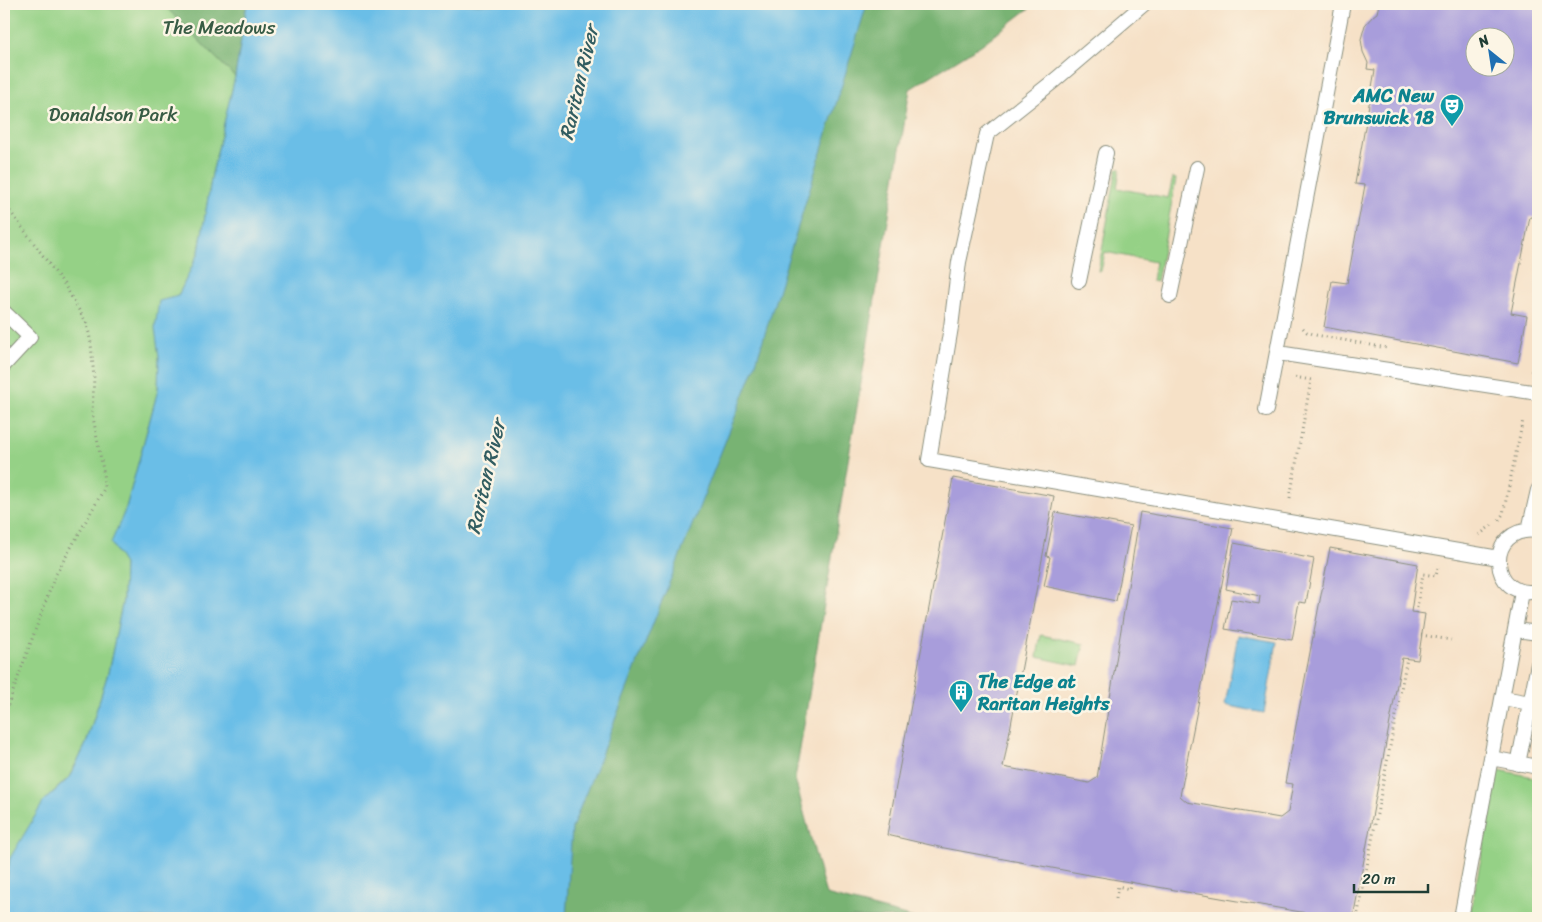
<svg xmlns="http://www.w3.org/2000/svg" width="1542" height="922" font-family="Sriracha,sans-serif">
<rect width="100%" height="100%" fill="#fcf5e5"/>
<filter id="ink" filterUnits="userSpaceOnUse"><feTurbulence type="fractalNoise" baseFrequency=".02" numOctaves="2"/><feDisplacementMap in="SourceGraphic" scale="10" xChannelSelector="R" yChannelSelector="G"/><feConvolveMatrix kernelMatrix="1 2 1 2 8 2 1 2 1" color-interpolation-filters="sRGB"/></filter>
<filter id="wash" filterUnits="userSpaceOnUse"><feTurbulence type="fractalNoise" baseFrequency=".0096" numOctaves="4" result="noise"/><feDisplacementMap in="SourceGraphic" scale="20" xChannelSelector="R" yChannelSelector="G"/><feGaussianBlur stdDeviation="1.12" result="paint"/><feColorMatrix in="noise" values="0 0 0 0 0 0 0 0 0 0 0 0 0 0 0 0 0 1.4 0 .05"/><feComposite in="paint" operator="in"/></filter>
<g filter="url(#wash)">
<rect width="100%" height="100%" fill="#f6e1c7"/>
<!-- green -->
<path fill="#95d186" stroke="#5a875d" d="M4,4H163L235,77L212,174L199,252L178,296L156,328L159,357L158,390L126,508L112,543L124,564L123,600L108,673L86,744L69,777L44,801L4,895Z
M1117,168L1120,169L1117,188L1168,198L1173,178L1176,179L1157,282L1152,281L1155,262L1105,252L1101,271H1098Z
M1041,635L1084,644L1079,666L1037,657Z
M1499,770L1538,778V918H1469Z"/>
<!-- forest -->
<path fill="#78b373" stroke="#4c7854" d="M163,4H247L235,77Z
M782,4H1035L981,45L910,89L795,779L826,895L914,918H566L569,775Z"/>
<!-- water -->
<path fill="#6bbee7" stroke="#457e8e" d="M247,4H867L754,369L572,828L566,918H5L4,895L10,858L44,801L70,777L86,744L108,673L123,600L124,564L111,543L126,508L158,390L159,357L155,328L159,301L178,296L199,252L212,174L235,77Z
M1238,635L1277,642L1264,713L1225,705Z"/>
<g id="blocks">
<!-- building -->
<path fill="#a89ddb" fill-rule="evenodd" d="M1379,4H1538V218L1530,217L1511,313L1527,316L1518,363L1324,327L1332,281L1347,283L1365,185L1355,184L1375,70L1367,69L1368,63L1363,52L1361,39L1365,25L1373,16L1377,13ZM1474,38H1504V68H1474Z
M953,478L1054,496L1003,767L1089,783L1097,778L1140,512L1233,528L1180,796L1187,802L1280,818L1288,812L1293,784L1285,783L1330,548L1418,564L1411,612L1425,614L1418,660L1402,658L1353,918H1335L1095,876L939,847L887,835Z
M1055,512L1131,526L1116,601L1044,586L1050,557L1046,556Z
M1234,543L1314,559L1306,603L1299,602L1292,640L1225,629L1231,599L1259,604L1260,596L1226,589Z"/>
</g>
</g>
<g filter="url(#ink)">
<use href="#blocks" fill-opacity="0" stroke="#8a8f7e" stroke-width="1"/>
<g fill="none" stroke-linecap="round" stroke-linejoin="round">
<defs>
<path id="service" d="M1144,4L1055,80L987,134L959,262L951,327L929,460L1499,558
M1079,281L1106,153
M1170,296L1197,168
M4,312L30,337L4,365
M1278,353L1538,393
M1266,410L1343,4
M1529,530L1538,490
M1538,531C1483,524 1489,602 1538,591
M1516,630L1538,633
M1503,698L1530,703
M1491,758L1538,767
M1518,764L1538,664
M1461,918L1522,592"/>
</defs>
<!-- service casing -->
<use href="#service" stroke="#8a8f7e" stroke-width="16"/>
<!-- path -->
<path stroke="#8a8f7e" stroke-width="3" stroke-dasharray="1 4" stroke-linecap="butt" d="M4,203L64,284L87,324L91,343L94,378L92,412L103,470L104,489L55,576L4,716
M1303,328L1307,332L1316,335L1387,348
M1532,372L1538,366
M1290,498L1311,380L1294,377
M1499,520L1503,514L1523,420
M1479,535L1492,525
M1416,613L1423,574L1436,576L1438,567
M1421,635L1451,640
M1116,898L1118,886L1129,889L1131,881
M1357,918L1407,658"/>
<!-- service -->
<use href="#service" stroke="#fff" stroke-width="14"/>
</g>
</g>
<!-- icons -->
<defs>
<symbol id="theatre-pin" viewBox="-11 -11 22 30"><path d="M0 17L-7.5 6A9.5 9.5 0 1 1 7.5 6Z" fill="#0f9aa8" stroke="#fcf5e5"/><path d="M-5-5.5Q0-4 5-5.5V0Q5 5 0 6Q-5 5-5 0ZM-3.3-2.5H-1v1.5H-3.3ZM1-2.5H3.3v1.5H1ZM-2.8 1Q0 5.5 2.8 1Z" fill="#fff"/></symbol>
<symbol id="building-pin" viewBox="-11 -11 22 30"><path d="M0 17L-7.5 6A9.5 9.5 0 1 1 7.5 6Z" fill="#0f9aa8" stroke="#fcf5e5"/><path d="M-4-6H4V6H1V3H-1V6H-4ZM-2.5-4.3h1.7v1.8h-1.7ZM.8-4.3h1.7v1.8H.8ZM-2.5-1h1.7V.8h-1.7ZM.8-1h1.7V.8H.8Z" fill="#fff"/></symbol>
</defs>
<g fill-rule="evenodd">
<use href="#theatre-pin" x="1438" y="92" width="28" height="38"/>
<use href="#building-pin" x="947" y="678" width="28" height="38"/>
</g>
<g text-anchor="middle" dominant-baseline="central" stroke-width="5" stroke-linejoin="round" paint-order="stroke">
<!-- park labels -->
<g font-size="19" fill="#375b44" stroke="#fcf5e5">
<text x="219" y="27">The Meadows</text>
<text x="113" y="114">Donaldson Park</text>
</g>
<!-- culture labels -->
<g font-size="19" font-weight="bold" fill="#0d838f" stroke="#fcf5e5" text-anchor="end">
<text x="1434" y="95">AMC New<tspan x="1434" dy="22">Brunswick 18</tspan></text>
<text x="978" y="681" text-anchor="start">The Edge at<tspan x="978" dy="22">Raritan Heights</tspan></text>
</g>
<!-- water labels -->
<g font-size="20" font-style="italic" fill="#325d61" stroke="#fcf5e5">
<text transform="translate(579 83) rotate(-77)">Raritan River</text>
<text transform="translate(486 477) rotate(-77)">Raritan River</text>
</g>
</g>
<!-- margin -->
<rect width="1542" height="922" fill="none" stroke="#fcf5e5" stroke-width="20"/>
<!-- north arrow -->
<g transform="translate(1490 52) rotate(330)"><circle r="24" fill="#fcf5e5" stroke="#a4ab9e"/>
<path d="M0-4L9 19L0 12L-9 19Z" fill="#1f6fb2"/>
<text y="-8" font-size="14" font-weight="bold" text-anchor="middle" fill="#1f3d34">N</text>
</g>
<!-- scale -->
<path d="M1354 884v8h74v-8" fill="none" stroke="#1f3d34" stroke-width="2.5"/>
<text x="1362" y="884" font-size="15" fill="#1f3d34" stroke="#fcf5e5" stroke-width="4" paint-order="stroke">20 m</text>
</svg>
